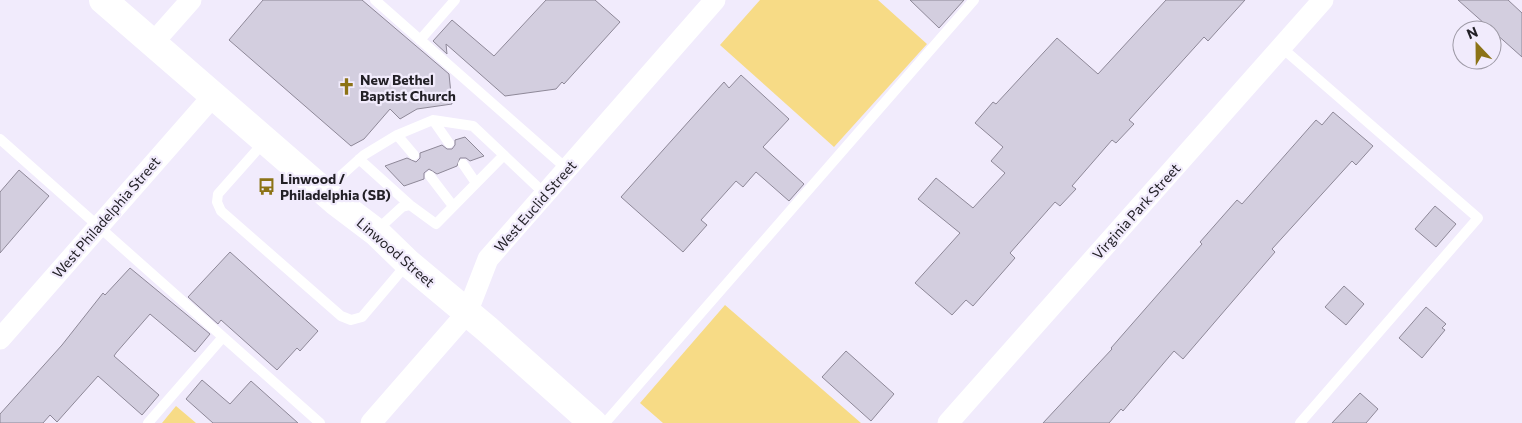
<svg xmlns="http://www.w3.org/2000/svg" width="1522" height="423" font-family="Commissioner,sans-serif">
<rect width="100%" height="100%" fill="#f1ebfc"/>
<!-- green -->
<path fill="#f7db86" d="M760,0H878L927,44L834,147L720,45Z
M725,305L861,423H663L640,403Z
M176,406L196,423H162Z"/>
<!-- building -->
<path fill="#d3cedf" stroke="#8e8898" d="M263,0H362L449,74L452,104L417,109L400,119L390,109L364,139L351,146L229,40Z
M546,0H595L620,22L564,84L562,82L556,89L505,96L446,44L447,54L433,41L452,20L494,56Z
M910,0H964L939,28Z
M1166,0H1245L1208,41L1204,37L1129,120L1134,124L1116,143L1112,140L1072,186L1076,189L1060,206L1055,202L1010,253L1015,258L973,306L966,300L952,315L915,283L960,233L918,199L936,178L973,208L1005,173L991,161L1003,147L975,123L993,102L996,104L1057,38L1098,74Z
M1458,0H1508L1522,13V57Z
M741,75L789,119L763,147L804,184L789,201L756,172L743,187L736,181L701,220L707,225L683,252L621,197L724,82L729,88Z
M1333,112L1373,146L1356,165L1352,161L1272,249L1275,252L1183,359L1174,351L1123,411L1121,409L1109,423H1043L1112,349L1111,348L1202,244L1200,242L1237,200L1242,204L1316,120L1322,125Z
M465,137L484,156L470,161L466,158H460L457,166L437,174L429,169L424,173V179L404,186L385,166L407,158L416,162L420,158V153L442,145L447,149H452L455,145V140Z
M19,170L49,196L0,253V192Z
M1435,206L1456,224L1436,247L1415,229Z
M230,252L318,331L300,351L297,348L277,370L221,320L218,324L188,297Z
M130,268L210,334L195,352L150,314L116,353L114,356L159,395L142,415L98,376L57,422L50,415L43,423H0V414L62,345L103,293L105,295Z
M1344,286L1364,304L1346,325L1325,307Z
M1426,307L1446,324L1442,328L1445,330L1422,358L1399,338Z
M846,351L894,394L871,421L822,377Z
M202,380L230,404L251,381L298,423H213L186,399Z
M1360,393L1378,409L1366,423H1332Z"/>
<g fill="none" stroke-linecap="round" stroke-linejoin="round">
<!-- lane -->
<path stroke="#fff" stroke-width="10" d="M375,0L567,169
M420,40L455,0
M1281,47L1478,218L1300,423
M433,120L449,143
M397,135L414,155
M0,139L320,423
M265,141L218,194L217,202L221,211L341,316L351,320L362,317L407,264
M359,159L410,205L436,224L504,155
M463,164L476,183
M430,176L453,206
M324,191L364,155L397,135L433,120L473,126L545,194
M376,231L402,207L410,205
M148,423L223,337
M605,423L974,0"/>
<!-- street -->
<path stroke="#fff" stroke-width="21" d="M152,44L191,0
M0,339L213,96
M371,423L467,313L488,259L715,0
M948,423L1323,0"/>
<!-- secondary -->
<path stroke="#fff" stroke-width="28" d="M103,0L335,201L376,232L408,263L487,329L593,423"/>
</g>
<!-- icons -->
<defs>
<symbol id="church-bare" viewBox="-9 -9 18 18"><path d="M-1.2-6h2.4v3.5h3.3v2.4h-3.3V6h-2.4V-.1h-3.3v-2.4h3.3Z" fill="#8c7316" stroke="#f1ebfc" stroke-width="2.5" paint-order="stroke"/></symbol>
<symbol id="bus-bare" viewBox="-9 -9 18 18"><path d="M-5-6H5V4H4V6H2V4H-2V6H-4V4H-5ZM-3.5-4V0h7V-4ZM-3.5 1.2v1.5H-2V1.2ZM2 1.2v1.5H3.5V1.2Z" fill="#8c7316" stroke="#f1ebfc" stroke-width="2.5" paint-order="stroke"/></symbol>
</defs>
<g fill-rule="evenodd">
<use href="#church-bare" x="334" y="74" width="25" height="25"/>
<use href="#bus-bare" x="254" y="174" width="25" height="25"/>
</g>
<g text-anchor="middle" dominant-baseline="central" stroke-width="4.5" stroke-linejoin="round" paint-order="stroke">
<!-- poi labels -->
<g font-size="14" font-weight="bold" fill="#222026" stroke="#f1ebfc" text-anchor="start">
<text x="360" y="79">New Bethel<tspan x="360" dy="16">Baptist Church</tspan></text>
<text x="280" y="178">Linwood /<tspan x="280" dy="16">Philadelphia (SB)</tspan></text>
</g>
<!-- street labels -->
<g font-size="14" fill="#222026" stroke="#f1ebfc">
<text transform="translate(535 206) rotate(-49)">West Euclid Street</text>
<text transform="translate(1136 211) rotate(-48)">Virginia Park Street</text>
<text transform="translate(106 217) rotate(-49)">West Philadelphia Street</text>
<text transform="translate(396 252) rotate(41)">Linwood Street</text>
</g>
</g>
<!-- north arrow -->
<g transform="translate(1477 45) rotate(338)"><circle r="24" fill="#f1ebfc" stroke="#9e9aa6"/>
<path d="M0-4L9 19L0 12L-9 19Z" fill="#8c7316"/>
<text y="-8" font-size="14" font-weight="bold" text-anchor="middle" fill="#222026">N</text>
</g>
</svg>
